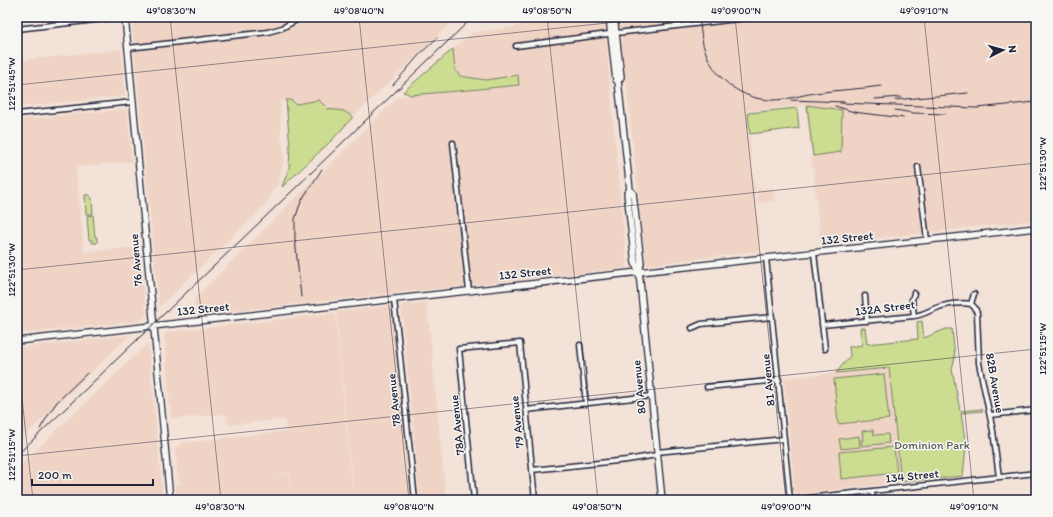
<svg xmlns="http://www.w3.org/2000/svg" width="1053" height="517" font-family="Itim,sans-serif">
<rect width="100%" height="100%" fill="#f2e2d8"/>
<filter id="ink" filterUnits="userSpaceOnUse"><feTurbulence type="fractalNoise" baseFrequency=".025" numOctaves="2"/><feDisplacementMap in="SourceGraphic" scale="8" xChannelSelector="R" yChannelSelector="G"/><feConvolveMatrix kernelMatrix="1 2 1 2 8 2 1 2 1" color-interpolation-filters="sRGB"/></filter>
<g filter="url(#ink)">
<!-- built -->
<path fill="#efd4c6" d="M131,17H457L353,117L344,111L328,109L319,100L296,104L291,100L280,101L281,134L284,158L278,186L274,187L266,204L159,307Z
M519,17H604L627,268L195,315L194,299L398,97L457,92L453,49L471,33L519,26Z
M619,17H1036V220L821,245L806,105L747,111L761,251L646,265Z
M121,49L125,96L17,107V61Z
M127,109L132,162L76,167L84,252L139,247L146,315L141,321L17,334V120Z
M773,188L775,201L758,203L757,190Z
M427,302L446,500H420L401,306L403,305Z
M391,306L410,500H354L336,312Z
M335,313L353,500H292L290,472L273,474L289,473L292,500H177L175,484L183,483L180,482L178,479L175,449L181,443L286,431L285,419L228,425L226,414L171,419L164,334L168,332Z
M130,335L17,443V348Z
M148,343L163,500H17V468Z
M889,367L901,482L795,495L784,378Z"/>
<!-- green -->
<path fill="#ccdc90" stroke="#777f66" d="M453,49L455,70L460,76L486,80L518,75L519,85L469,90L411,95L403,92Z
M286,100H291L296,104L319,100L328,109L344,111L353,117L332,140L282,187L289,168L290,147Z
M807,105L842,110L841,152L813,156Z
M797,108L799,128L750,134L748,113Z
M85,195H90V198H92L93,214H86Z
M93,215L95,237H97V243H92V240H89L87,216Z
M922,321L924,338L946,329H952L955,357L952,369L960,411L982,409L983,411L961,413L966,446L963,476L901,482L889,368L836,373L850,356L849,347L862,345L860,328H865L867,344L918,339L917,322Z
M884,374L889,419L838,424L834,379Z
M873,430L874,435L888,434L889,443L862,446L861,440H863L862,431Z
M859,436L860,447L841,449L839,439Z
M894,447L897,473L841,479L839,452Z"/>
<g fill="none" stroke-linecap="round" stroke-linejoin="round">
<defs>
<path id="minor" d="M17,29L121,17
M516,46L616,33L755,17
M128,48L268,32L282,28L302,17
M17,114L133,102
M453,143L469,291
M918,167L927,240
M814,253L825,349
M766,258L790,500
M914,293L912,300L914,316
M865,296L867,321
M394,299L415,500
M971,304L975,308L977,313L979,363L983,383L993,431L999,477
M971,304L974,294
M822,325L914,316C923,315 930,310 939,307C947,304 963,302 971,304
M692,328L701,324L772,317
M580,345L586,404
M1035,356H1036
M707,387L779,380
M526,410L651,396
M990,415L1036,410
M657,452L784,439
M532,470L627,460L657,455
M872,491L873,500
M474,500L459,349L520,343L535,500
M790,500L1036,473"/>
<path id="secondary" d="M125,17L170,500
M609,17L616,80L618,81L630,190L627,193L635,263L639,272L662,500
M614,17L621,77L618,81
M630,190L633,193L641,263L639,272
M17,341L1036,228"/>
</defs>
<!-- minor casing -->
<use href="#minor" stroke="#22223b" stroke-width="7"/>
<!-- secondary casing -->
<use href="#secondary" stroke="#22223b" stroke-width="8"/>
<!-- minor -->
<use href="#minor" stroke="#f6f6f2" stroke-width="4"/>
<!-- secondary -->
<use href="#secondary" stroke="#f6f6f2" stroke-width="5.5"/>
<!-- rail -->
<path stroke="#22223b" stroke-width="1" d="M699,17C701,29 701,42 706,53C716,80 743,100 772,100C787,100 801,95 815,93C837,90 860,89 882,86
M458,22L464,17
M393,85L420,54L437,38
M875,99L901,97
M791,100L845,102
M895,100L968,93
M840,103L977,108L1036,102
M835,106L854,112L861,113L904,118
M895,110L913,113L945,114
M301,297L295,239V219L299,207L303,198L322,169
M40,429L50,412L57,402L87,373
M17,455L312,172L473,17"/>
</g>
</g>
<!-- ticks -->
<path fill="none" stroke="#22223b" stroke-width="1" stroke-opacity="0.45" d="M170,17L221,500M359,17L409,500M547,17L598,500M735,17L786,500M924,17L974,500M17,85L664,17M17,270L1036,163M17,352L33,500M17,456L1036,349"/>
<g text-anchor="middle" dominant-baseline="central" stroke-width="3" stroke-linejoin="round" paint-order="stroke">
<!-- street labels -->
<g font-size="12" fill="#22223b" stroke="#f6f6f2">
<text transform="translate(847 238) rotate(-6)">132 Street</text>
<text transform="translate(136 260) rotate(-95)">76 Avenue</text>
<text transform="translate(525 273) rotate(-6)">132 Street</text>
<text transform="translate(885 308) rotate(-7)">132A Street</text>
<text transform="translate(203 309) rotate(-6)">132 Street</text>
<text transform="translate(768 380) rotate(-96)">81 Avenue</text>
<text transform="translate(995 383) rotate(80)">82B Avenue</text>
<text transform="translate(639 387) rotate(-96)">80 Avenue</text>
<text transform="translate(394 400) rotate(-96)">78 Avenue</text>
<text transform="translate(517 422) rotate(-96)">79 Avenue</text>
<text transform="translate(457 425) rotate(-96)">78A Avenue</text>
<text transform="translate(912 476) rotate(-6)">134 Street</text>
</g>
<!-- park labels -->
<g font-size="12" fill="#555a54" stroke="#f6f6f2">
<text x="932" y="445">Dominion Park</text>
</g>
</g>
<!-- margin -->
<rect width="1053" height="517" fill="none" stroke="#f6f6f2" stroke-width="44"/>
<!-- north arrow -->
<g transform="translate(1003 50) rotate(84)" stroke="#f6f6f2" stroke-width="3" paint-order="stroke">
<path d="M0-3L7 15L0 10L-7 15Z" fill="#22223b"/>
<text y="-6" font-size="11" font-weight="bold" text-anchor="middle" fill="#22223b">N</text>
</g>
<!-- scale -->
<path d="M32 479v6h121v-6" fill="none" stroke="#22223b" stroke-width="2"/>
<text x="38" y="479" font-size="12" fill="#22223b" stroke="#f6f6f2" stroke-width="3" paint-order="stroke">200 m</text>
<rect x="22" y="22" width="1009" height="473" fill="none" stroke="#22223b" stroke-width="1.5"/>
<g font-size="10" text-anchor="middle" fill="#22223b">
<text x="171" y="14">49°08'30"N</text>
<text x="359" y="14">49°08'40"N</text>
<text x="547" y="14">49°08'50"N</text>
<text x="736" y="14">49°09'00"N</text>
<text x="924" y="14">49°09'10"N</text>
<text transform="translate(11 84) rotate(-90)" y="4">122°51'45"W</text>
<text transform="translate(1042 164) rotate(-90)" y="4">122°51'30"W</text>
<text transform="translate(11 270) rotate(-90)" y="4">122°51'30"W</text>
<text transform="translate(1042 349) rotate(-90)" y="4">122°51'15"W</text>
<text transform="translate(11 455) rotate(-90)" y="4">122°51'15"W</text>
<text x="220" y="510">49°08'30"N</text>
<text x="409" y="510">49°08'40"N</text>
<text x="597" y="510">49°08'50"N</text>
<text x="786" y="510">49°09'00"N</text>
<text x="974" y="510">49°09'10"N</text>
</g>
</svg>
